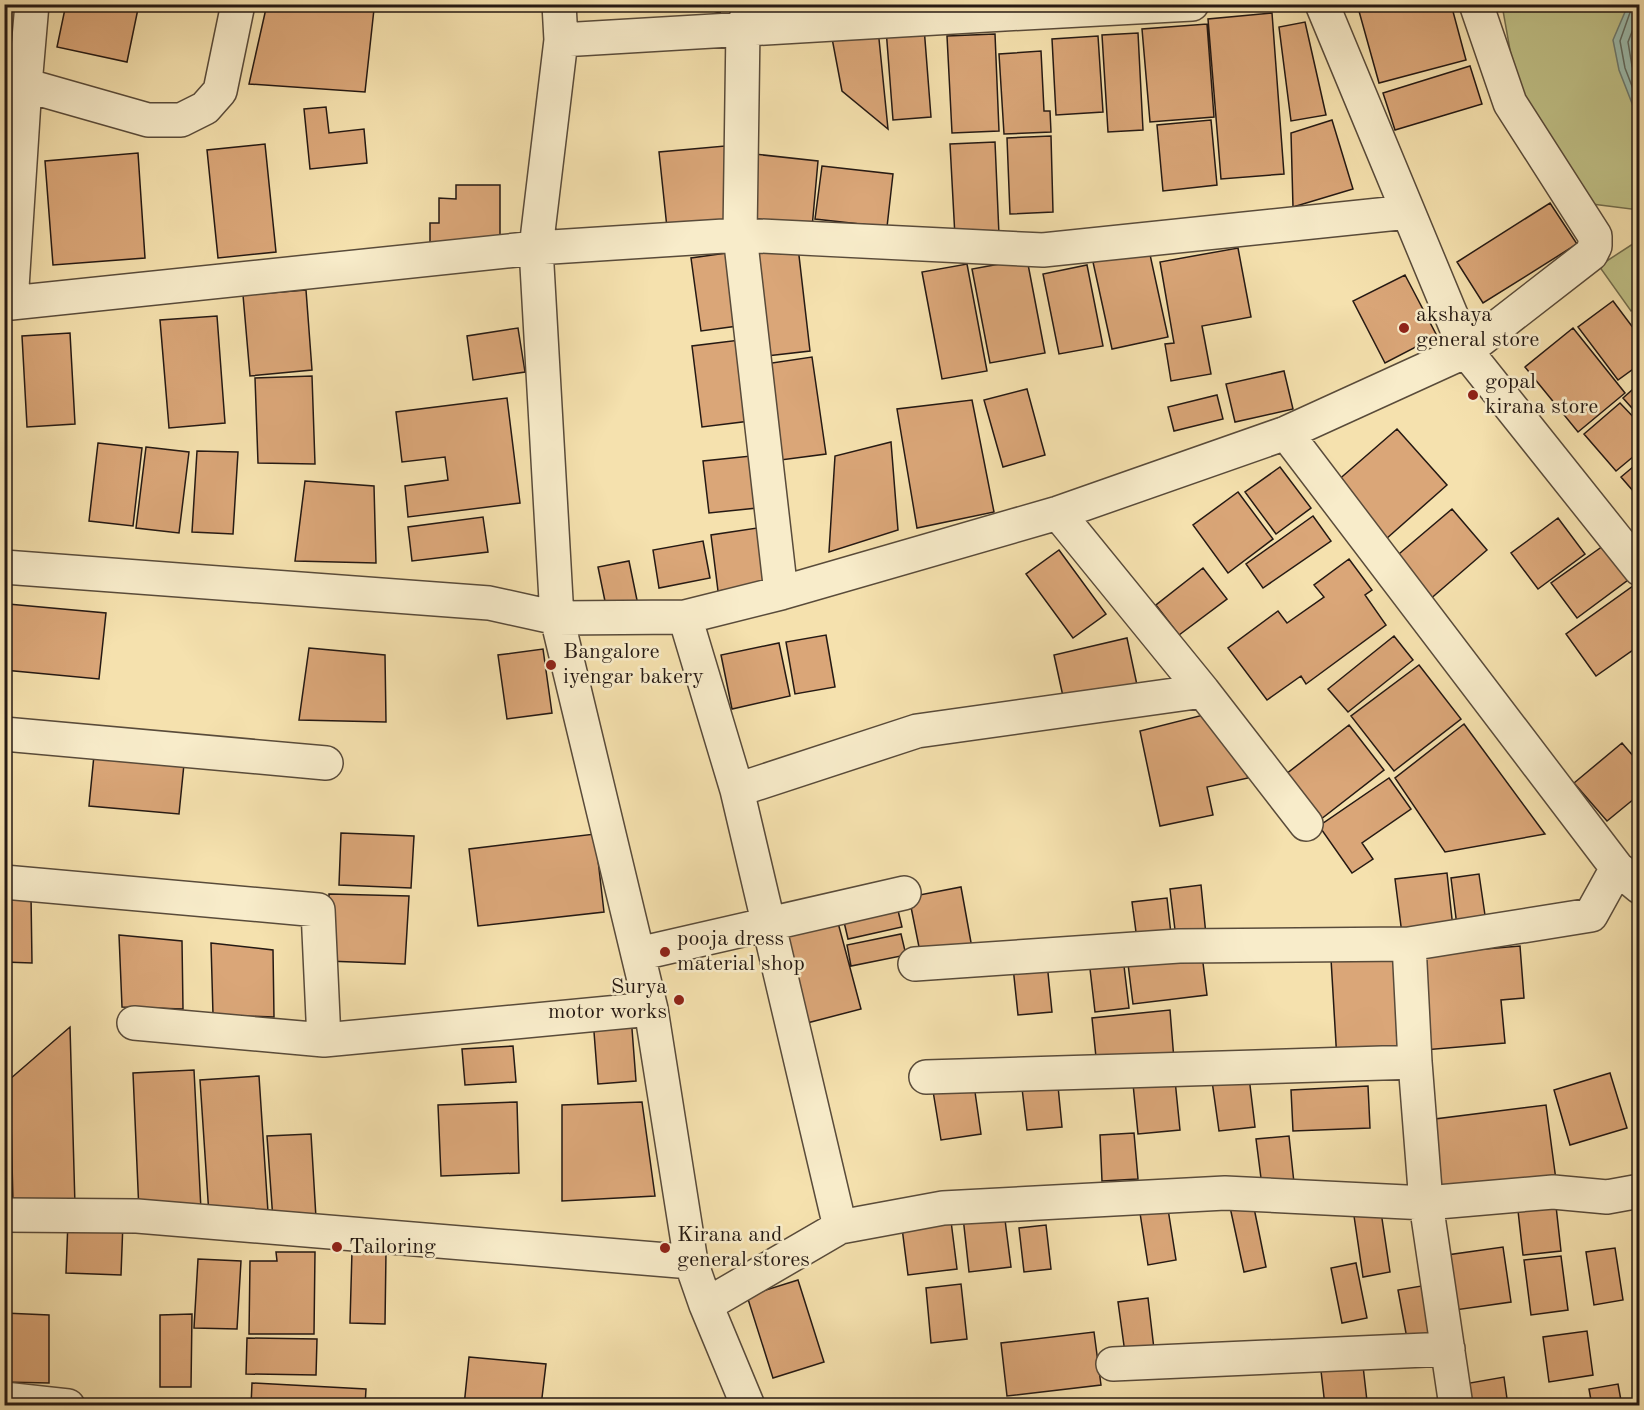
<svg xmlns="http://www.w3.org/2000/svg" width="1644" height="1410" font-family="'Old Standard TT',serif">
<rect width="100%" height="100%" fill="#f5e1ae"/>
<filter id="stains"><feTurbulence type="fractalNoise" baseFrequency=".00333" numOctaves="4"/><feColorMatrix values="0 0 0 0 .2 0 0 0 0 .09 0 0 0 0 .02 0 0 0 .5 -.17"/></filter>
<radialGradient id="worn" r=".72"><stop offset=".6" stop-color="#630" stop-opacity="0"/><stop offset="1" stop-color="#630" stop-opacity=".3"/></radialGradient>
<!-- green -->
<path fill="#c0c187" stroke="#726d4d" stroke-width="1.5" d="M1502,5H1639V210L1592,204L1518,95Z
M1639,240V305L1631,311L1599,266Z"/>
<!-- water -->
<path fill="#9cbdaf" stroke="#6c7b71" stroke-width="1.5" d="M1628,5H1639V118L1637,116L1619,70L1613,40Z"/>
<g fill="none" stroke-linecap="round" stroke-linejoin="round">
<!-- shore -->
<path stroke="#606b61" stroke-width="1.5" d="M1633,4L1620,41L1625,68L1640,107
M1640,11L1628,42L1632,66L1640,86"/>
</g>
<!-- building -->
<path fill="#daa678" stroke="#251913" stroke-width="1.5" d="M66,4H139L127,62L57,47Z
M267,4H357L374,9L365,92L249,84Z
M688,4H722L720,13Z
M1357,4H1451L1466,60L1379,83Z
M1272,13L1284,174L1221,179L1208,19Z
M1305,22L1326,115L1291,121L1279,27Z
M1207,24L1214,117L1150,122L1142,29Z
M924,27L931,117L893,120L886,29Z
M878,29L888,129L842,91L831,33Z
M1138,33L1143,130L1108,132L1102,35Z
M995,34L999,131L952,133L947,36Z
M1098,36L1103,112L1056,115L1052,39Z
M1041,51L1044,111H1050L1051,132L1004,134L999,54Z
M1470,66L1482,104L1395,130L1383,93Z
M326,107L329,133L364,129L367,163L310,169L304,109Z
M1211,120L1217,185L1163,191L1157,125Z
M1332,120L1353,189L1293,207L1291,133Z
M1051,136L1053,212L1010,214L1007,138Z
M995,142L999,235L955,237L950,144Z
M265,144L276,252L218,258L207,150Z
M725,146L733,220L667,228L659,152Z
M138,153L145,258L53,265L45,161Z
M754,154L818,161L812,228L747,222Z
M822,166L893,174L887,227L815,219Z
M456,185H500V246L430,247V223H439V198L456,199Z
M1550,203L1577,244L1483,303L1457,262Z
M798,247L810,351L758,357L746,253Z
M1238,248L1251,317L1202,326L1211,374L1171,381L1165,344L1174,343L1160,262Z
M1149,250L1168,337L1112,349L1093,262Z
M734,252L745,325L701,331L691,258Z
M1027,259L1045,353L990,363L972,269Z
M967,264L987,371L942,379L922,272Z
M1087,265L1103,346L1059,354L1043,274Z
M1405,275L1437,336L1385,363L1353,301Z
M306,290L312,370L250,376L243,295Z
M1613,301L1640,337V364L1618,380L1578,327Z
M217,316L225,423L169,428L160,320Z
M518,328L525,372L473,380L467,336Z
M1573,328L1625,393L1578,432L1525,367Z
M70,333L75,424L27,427L22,336Z
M740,340L750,421L702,427L692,346Z
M812,357L826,454L773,461L759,365Z
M1284,371L1293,409L1235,422L1226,384Z
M312,376L315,464L258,463L255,378Z
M1640,383V417L1623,398Z
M1027,389L1045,455L1003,467L984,400Z
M1217,395L1223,419L1174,431L1168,407Z
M507,398L520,503L408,517L405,486L448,480L445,457L402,462L396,412Z
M972,400L994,512L917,528L897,409Z
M1620,403L1640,424V451L1616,471L1584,434Z
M1397,429L1447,485L1386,539L1336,482Z
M891,442L898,530L829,552L835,456Z
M98,443L142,448L133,526L89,521Z
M146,447L189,452L179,533L136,528Z
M197,451L238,452L233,534L192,532Z
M751,456L757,508L709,513L703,461Z
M1640,461V499L1621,477Z
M1280,467L1311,508L1276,534L1245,492Z
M305,481L374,486L376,563L295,561Z
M1238,492L1273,539L1228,573L1193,525Z
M1452,509L1487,550L1428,601L1393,559Z
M1313,516L1331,541L1263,588L1246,564Z
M483,517L488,552L412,561L408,527Z
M1558,518L1585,554L1538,589L1511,553Z
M757,528L764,586L718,591L711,535Z
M703,541L710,578L659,588L653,550Z
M1603,546L1628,580L1577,618L1551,583Z
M1059,550L1106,614L1073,638L1026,574Z
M1349,559L1372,590L1365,595L1386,625L1306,684L1301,676L1267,700L1228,648L1278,611L1287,623L1324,597L1314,585Z
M629,561L638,605L607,611L598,567Z
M1203,568L1227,599L1179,635L1156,605Z
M1640,581V645L1596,676L1566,634Z
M8,604L106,613L99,679L4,670V637Z
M826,635L835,687L795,694L786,642Z
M1394,636L1413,660L1348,712L1328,689Z
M1127,638L1137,685L1064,701L1054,655Z
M779,643L790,696L732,709L721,655Z
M309,648L385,655L386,722L299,720Z
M543,649L552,713L507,719L498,655Z
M1419,665L1461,719L1394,771L1351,716Z
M1215,712L1234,737L1248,778L1207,787L1213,815L1160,826L1140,731Z
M1464,724L1545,834L1445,852L1395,778Z
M1349,725L1384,770L1316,823L1281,778Z
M1622,743L1640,764V794L1607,821L1574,783Z
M94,755L184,764L179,814L89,806Z
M1389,778L1411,809L1362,843L1373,859L1352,873L1319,826Z
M341,833L414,836L411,888L339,885Z
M595,834L604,912L478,926L469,849Z
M1447,873L1453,928L1402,934L1395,879Z
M1479,874L1486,922L1457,926L1451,878Z
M1201,885L1206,935L1176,938L1170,889Z
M961,887L972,948L921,957L909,897Z
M4,893L31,896L32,963L4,962Z
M329,894L409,896L405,964L327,961Z
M895,898L902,927L848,939L841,909Z
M1167,898L1172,943L1138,947L1132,902Z
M837,919L861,1009L807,1023L782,933Z
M901,934L906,955L851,966L847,945Z
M119,935L182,941L183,1009L122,1007Z
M211,943L273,950L274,1017L213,1015Z
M1520,946L1524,998L1501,1000L1505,1043L1424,1050L1415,955Z
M1201,947L1207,995L1133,1004L1127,956Z
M1403,954L1410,1056L1337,1061L1331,959Z
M1047,963L1052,1012L1018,1015L1013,967Z
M1124,966L1129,1008L1095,1012L1090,969Z
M1170,1010L1174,1060L1097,1067L1092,1018Z
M631,1016L636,1081L598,1084L593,1019Z
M70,1027L75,1206L13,1204L10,1079Z
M513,1046L516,1082L465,1085L462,1049Z
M194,1070L201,1210L139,1212L133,1073Z
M1610,1073L1627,1128L1570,1145L1554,1090Z
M259,1076L268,1212L209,1215L200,1080Z
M1057,1076L1062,1127L1027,1130L1021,1080Z
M1249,1077L1255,1127L1219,1131L1212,1081Z
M1175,1080L1180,1130L1138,1134L1133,1084Z
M974,1085L981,1134L941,1140L933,1091Z
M1368,1086L1370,1128L1293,1131L1291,1090Z
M517,1102L519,1173L441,1176L438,1105Z
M642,1102L655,1196L562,1201V1105Z
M1546,1105L1556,1180L1436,1196L1427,1120Z
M1134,1133L1138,1179L1102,1181L1100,1135Z
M311,1134L316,1218L273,1220L267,1136Z
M1289,1136L1294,1183L1262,1186L1256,1139Z
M1555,1197L1561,1251L1523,1255L1517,1202Z
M1253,1203L1266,1267L1244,1272L1230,1207Z
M1168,1209L1176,1260L1148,1265L1140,1213Z
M1004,1212L1011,1267L969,1272L963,1217Z
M1381,1212L1390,1272L1363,1277L1354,1216Z
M950,1213L957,1269L908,1275L901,1220Z
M68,1221L123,1222L121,1275L66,1273Z
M1046,1225L1051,1269L1024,1272L1019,1228Z
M1503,1247L1511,1302L1455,1310L1447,1255Z
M1615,1248L1623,1300L1594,1305L1586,1252Z
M352,1251L386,1252L385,1324L350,1323Z
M276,1252H315L314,1334H249L250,1261H277Z
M1561,1256L1568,1310L1531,1315L1524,1260Z
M198,1259L241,1261L237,1329L194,1328Z
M1356,1263L1367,1318L1342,1323L1331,1268Z
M798,1280L824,1362L773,1378L747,1296Z
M961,1284L967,1339L931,1343L926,1288Z
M1427,1285L1437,1339L1408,1344L1398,1290Z
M1148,1298L1154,1349L1125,1353L1118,1302Z
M4,1313L49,1315V1383L4,1382Z
M192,1314L191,1387H160V1315Z
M1587,1331L1593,1375L1549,1382L1543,1337Z
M1094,1332L1101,1385L1007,1396L1001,1343Z
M247,1338L317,1339L316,1375L246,1374Z
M469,1357L546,1364L541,1406H464Z
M1362,1357L1367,1401L1325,1406L1320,1362Z
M1504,1377L1508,1406H1467L1464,1384Z
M252,1383L366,1389L365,1406H251Z
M1618,1384L1622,1406H1592L1589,1389Z"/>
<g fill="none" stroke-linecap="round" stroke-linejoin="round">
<defs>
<path id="street" d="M32,4L25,85L11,303L536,248L740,235L1043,250L1408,212
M559,4L561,40L536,248L557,618L651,1009L691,1262L706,1305L748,1406
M751,4L743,28L740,235L781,593
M1322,4L1466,351L1640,569
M1004,14L1192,4
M561,40L1004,14L1007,4
M25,85L148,120H181L205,108L220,91L238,4
M1286,433L1617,868L1640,887
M1058,513L1203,691L1306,824
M4,567L489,603L557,618L685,617L781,593L1058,513L1286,433L1466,351L1591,254L1595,246V236L1510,103L1476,4
M685,617L737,790L840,1227
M4,734L326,763
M737,790L917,731L1203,691
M4,882L318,910L324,1040
M1409,944L1415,1062L1426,1203L1456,1406
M638,954L904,893
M915,964L1179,946L1409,944L1591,915L1617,868
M134,1023L324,1040L651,1009
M926,1077L1415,1062
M4,1215L137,1216L691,1262
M706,1305L840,1227L943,1208L1225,1193L1426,1203L1553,1192L1607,1197L1640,1191
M1113,1364L1448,1349
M4,1399L68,1406"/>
</defs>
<!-- street casing -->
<use href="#street" stroke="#594b3a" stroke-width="36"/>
<!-- street -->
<use href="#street" stroke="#f8ecca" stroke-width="33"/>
</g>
<!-- markers -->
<g fill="#8f2418" stroke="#f8ecca" stroke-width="2">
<circle cx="1404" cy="328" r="6"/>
<circle cx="1473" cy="395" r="6"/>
<circle cx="551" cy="665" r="6"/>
<circle cx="665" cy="952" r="6"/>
<circle cx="679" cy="1000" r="6"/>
<circle cx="337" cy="1247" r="6"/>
<circle cx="665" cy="1248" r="6"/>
</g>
<g text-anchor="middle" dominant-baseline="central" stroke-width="5" stroke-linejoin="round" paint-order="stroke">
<!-- poi labels -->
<g font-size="22" fill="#251913" stroke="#f8ecca" text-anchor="start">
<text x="1416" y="315">akshaya<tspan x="1416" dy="25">general store</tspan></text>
<text x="1485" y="382">gopal<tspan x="1485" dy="25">kirana store</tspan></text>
<text x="563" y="652">Bangalore<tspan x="563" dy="25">iyengar bakery</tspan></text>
<text x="677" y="939">pooja dress<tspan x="677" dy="25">material shop</tspan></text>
<text x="667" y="987" text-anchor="end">Surya<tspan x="667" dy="25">motor works</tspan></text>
<text x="677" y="1235">Kirana and<tspan x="677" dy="25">general stores</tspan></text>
<text x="349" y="1247">Tailoring</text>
</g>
</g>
<!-- margin -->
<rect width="1644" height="1410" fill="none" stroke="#f5e1ae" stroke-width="24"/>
<rect x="6" y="6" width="1632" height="1398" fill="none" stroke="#251913" stroke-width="3"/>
<rect x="12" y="12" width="1620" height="1386" fill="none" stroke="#251913" stroke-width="1.5"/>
<rect width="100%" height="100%" filter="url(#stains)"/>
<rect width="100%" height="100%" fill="url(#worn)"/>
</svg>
